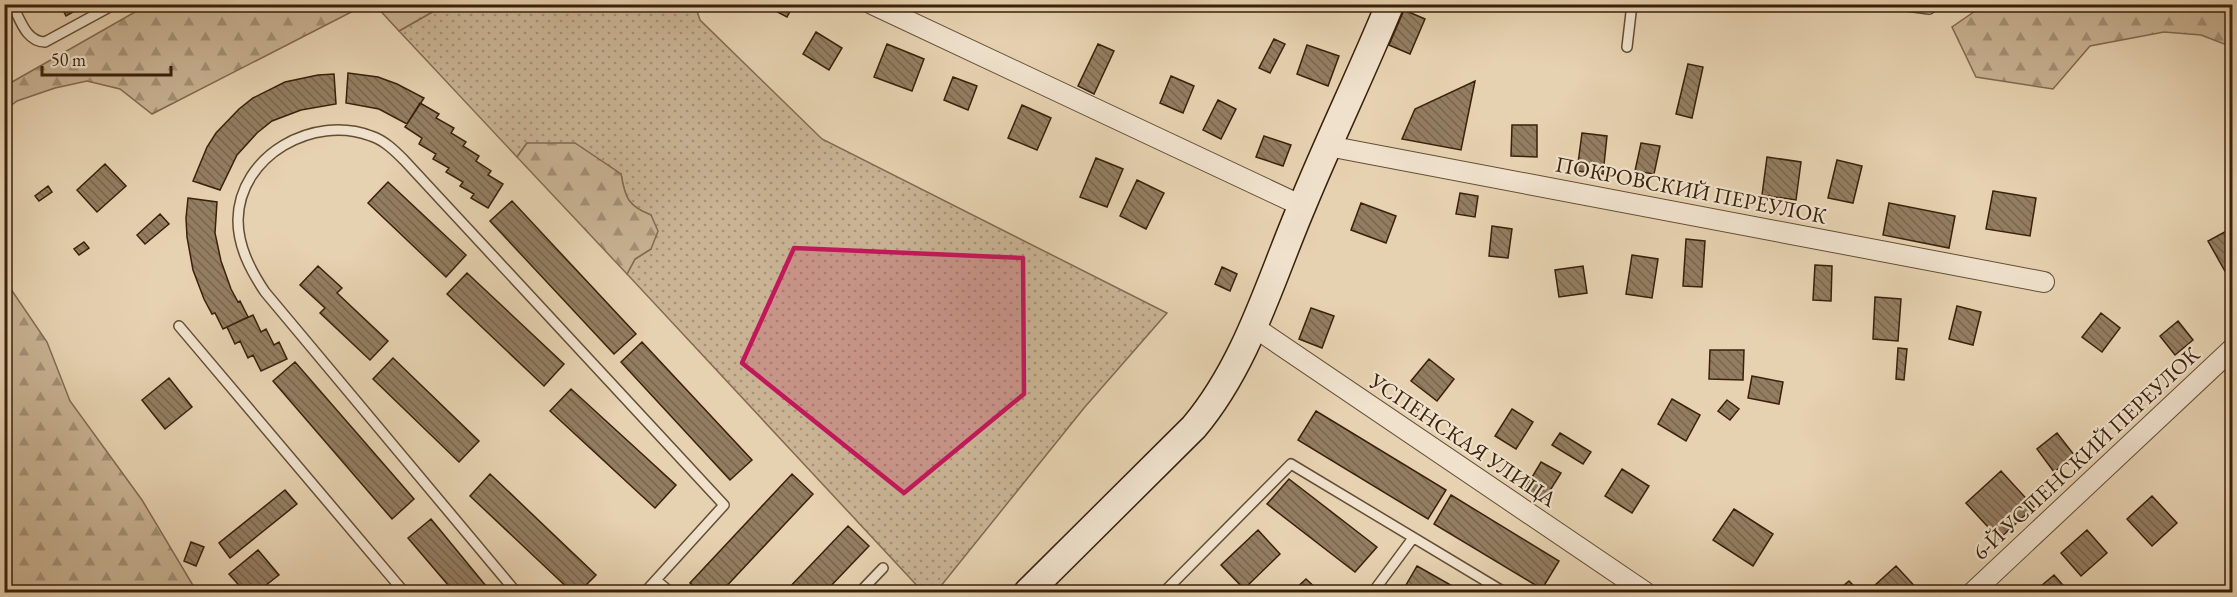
<svg xmlns="http://www.w3.org/2000/svg" width="2237" height="597" font-family="'EB Garamond',serif">
<defs>
<pattern id="grass-dots" width="8" height="8" patternUnits="userSpaceOnUse" patternTransform="scale(1.5)"><rect width="8" height="8" fill="#c9b394"/><path d="M2 2h.1M6 6h.1" fill="none" stroke="#a49177" stroke-width="1.8" stroke-linecap="round"/></pattern>
<pattern id="forest-firs" width="22" height="20" patternUnits="userSpaceOnUse" patternTransform="scale(1.5)"><rect width="22" height="20" fill="#c9b394"/><path d="M5 1l3.5 6h-7zM16 11l3.5 6h-7z" fill="#a49177"/></pattern>
<pattern id="building-back-hatch" width="6" height="6" patternUnits="userSpaceOnUse" patternTransform="scale(1.5)"><rect width="6" height="6" fill="#937d61"/><path d="M-1 5l2 2M0 0l6 6M5-1l2 2" fill="none" stroke="#79664e"/></pattern>
</defs>
<rect width="100%" height="100%" fill="#e6d1b0"/>
<filter id="stains"><feTurbulence type="fractalNoise" baseFrequency=".00333" numOctaves="4"/><feColorMatrix values="0 0 0 0 .2 0 0 0 0 .09 0 0 0 0 .02 0 0 0 .5 -.17"/></filter>
<radialGradient id="worn" r=".72"><stop offset=".6" stop-color="#630" stop-opacity="0"/><stop offset="1" stop-color="#630" stop-opacity=".3"/></radialGradient>
<!-- grass -->
<path fill="url(#grass-dots)" stroke="#816a50" stroke-width="1.5" d="M449,5H695L700,20L822,139L1167,313L1084,408L936,592H923L627,274L635,259L651,249V215C628,206 625,198 621,174L527,143L517,157L399,31L441,7Z"/>
<!-- forest -->
<path fill="url(#forest-firs)" stroke="#816a50" stroke-width="1.5" d="M149,4H365V5L152,114L120,89L87,81L55,88L17,101L5,110V86Z
M375,5H449L441,7L399,31Z
M1984,5H2232V47L2201,35L2164,32L2090,46L2053,89L1976,77L1952,27Z
M527,143H575L621,174C625,198 628,206 651,215L658,231L651,249L635,259L627,274L517,157Z
M4,279L47,342L70,401L142,500L197,592H5Z"/>
<!-- building -->
<path fill="url(#building-back-hatch)" stroke="#39210b" stroke-width="1.5" d="M60,4H87L66,16Z
M767,4H794L787,17L766,6Z
M1404,10L1425,19L1410,54L1389,45Z
M816,32L842,48L829,70L803,54Z
M1274,39L1285,44L1270,73L1259,68Z
M887,44L924,59L912,91L874,77Z
M1098,44L1114,51L1094,94L1078,86Z
M1307,45L1339,56L1328,86L1297,74Z
M1688,64L1703,67L1692,118L1676,114Z
M348,73L378,77L397,84L424,98L407,124L379,109L346,103Z
M334,74L336,104L301,110L272,121L257,133L237,155L220,190L193,181L207,147L216,133L239,109L253,98L285,82L318,75Z
M1171,76L1194,86L1183,113L1160,103Z
M953,77L977,86L968,110L944,100Z
M1475,81L1461,150L1402,139L1415,109Z
M1218,100L1236,109L1221,139L1203,130Z
M420,103L439,114L436,118L454,128L451,133L466,142L463,146L479,156L476,161L491,171L488,175L503,184L488,208L471,198L474,194L460,186L463,182L446,172L449,168L433,159L436,154L419,144L422,138L405,127Z
M1022,105L1051,118L1037,150L1008,138Z
M1512,125H1537V157L1511,156Z
M1582,133L1607,136L1603,174L1577,171Z
M1264,136L1291,145L1283,166L1256,157Z
M1641,143L1660,146L1654,174L1635,171Z
M1767,157L1801,162L1796,200L1762,195Z
M1096,158L1123,169L1107,207L1080,197Z
M1837,160L1862,166L1853,203L1828,198Z
M105,164L126,186L97,212L77,190Z
M1137,180L1164,193L1146,229L1120,216Z
M388,182L466,255L446,277L368,203Z
M48,186L52,192L39,201L35,196Z
M1993,191L2036,198L2030,236L1986,229Z
M1460,193L1478,196L1475,217L1456,214Z
M188,198L217,202L215,233L221,261L231,289L238,302L240,301L248,317L223,329L215,313L212,314L204,299L193,270L187,237L186,218Z
M512,201L636,334L614,354L490,221Z
M1361,203L1396,216L1386,243L1351,230Z
M1889,203L1955,216L1949,248L1883,235Z
M160,214L169,224L145,244L137,235Z
M1492,226L1512,229L1508,258L1489,256Z
M2232,228V269L2226,273L2208,241Z
M1686,239L1705,241L1702,287L1683,286Z
M84,242L89,248L79,255L74,249Z
M1632,255L1658,259L1652,298L1626,294Z
M1815,265L1832,266L1831,301L1813,300Z
M318,266L342,288L337,293L388,341L370,360L320,313L325,308L300,285Z
M1583,266L1587,293L1559,297L1555,270Z
M1222,267L1237,274L1230,291L1215,284Z
M467,273L564,364L544,386L447,294Z
M1875,297L1901,299L1898,341L1873,339Z
M1957,306L1981,312L1973,345L1949,339Z
M1311,308L1334,316L1322,348L1299,339Z
M2101,313L2120,328L2102,352L2082,337Z
M253,315L261,332L266,329L274,345L279,342L287,359L261,371L253,355L248,358L240,341L235,344L227,327Z
M2178,321L2193,340L2175,355L2160,336Z
M642,342L752,460L730,480L621,362Z
M1898,348L1907,349L1904,380L1896,379Z
M1710,350H1744L1743,380L1709,379Z
M393,358L479,441L459,462L373,379Z
M1429,359L1454,379L1437,401L1411,381Z
M295,362L414,499L392,519L273,381Z
M1752,376L1783,382L1779,404L1748,398Z
M169,378L192,407L165,429L142,400Z
M571,389L676,485L655,508L550,411Z
M1672,399L1700,415L1686,441L1658,424Z
M1727,400L1739,409L1730,420L1718,411Z
M1512,409L1533,422L1516,449L1495,436Z
M1316,411L1446,490L1428,519L1298,440Z
M1560,433L1591,452L1583,464L1552,445Z
M2057,433L2075,456L2054,472L2037,449Z
M1541,462L1561,473L1544,500L1525,489Z
M1622,469L1649,486L1632,513L1605,496Z
M2001,471L2034,507L1999,539L1966,503Z
M490,474L596,575L579,592H572L470,496Z
M792,474L813,494L721,592H700L690,583Z
M1289,479L1377,547L1355,572L1267,504Z
M285,490L297,504L230,558L219,543Z
M1451,495L1559,561L1542,589L1434,524Z
M2152,496L2177,523L2152,546L2127,519Z
M1734,509L1773,534L1753,566L1713,540Z
M431,519L491,592H454L408,538Z
M848,526L869,546L825,592H785Z
M1258,530L1280,554L1244,589L1221,565Z
M2087,530L2107,553L2081,576L2061,553Z
M191,542L204,547L196,566L184,561Z
M258,550L279,575L257,592H245L229,574Z
M1417,566L1463,592H1402Z
M1896,566L1920,592H1880L1874,586Z
M2054,575L2069,592H2034Z
M1306,579L1320,592H1292Z
M1849,581L1859,591L1836,592Z"/>
<g fill="none" stroke-linecap="round" stroke-linejoin="round">
<defs>
<path id="lane" d="M12,4C20,19 26,42 45,42L115,4
M1892,4L1929,9L1936,4
M1627,47L1632,4
M179,326L404,592
M656,580L670,592
M516,592L265,292C251,271 238,247 238,220C239,155 314,114 371,136C384,140 395,151 404,160L724,505L645,592
M860,592L883,568
M1164,592L1291,464L1504,592
M1373,592L1413,538"/>
<path id="street" d="M872,4L1302,206
M1328,146L2044,282
M1254,327L1645,592
M1973,592L2232,349"/>
<path id="secondary" d="M1028,592L1194,427C1247,364 1270,281 1302,206C1330,138 1362,72 1390,4"/>
</defs>
<!-- lane casing -->
<use href="#lane" stroke="#644d34" stroke-width="12"/>
<!-- street casing -->
<use href="#street" stroke="#644d34" stroke-width="22"/>
<!-- secondary casing -->
<use href="#secondary" stroke="#39210b" stroke-width="30"/>
<!-- lane -->
<use href="#lane" stroke="#efe1cc" stroke-width="9"/>
<!-- street -->
<use href="#street" stroke="#efe1cc" stroke-width="20"/>
<!-- secondary -->
<use href="#secondary" stroke="#efe1cc" stroke-width="27"/>
</g>
<!-- marked area -->
<path fill="#c2185b" fill-opacity="0.2" stroke="#c2185b" stroke-width="4.5" stroke-linejoin="round" d="M794,248L1023,258L1024,394L904,493L742,363Z"/>
<g text-anchor="middle" dominant-baseline="central" stroke-width="4.5" stroke-linejoin="round" paint-order="stroke">
<!-- street labels -->
<g font-size="22" fill="#39210b" stroke="#efe1cc">
<text transform="translate(1691 190) rotate(11)">ПОКРОВСКИЙ ПЕРЕУЛОК</text>
<text transform="translate(1463 440) rotate(34)">УСПЕНСКАЯ УЛИЦА</text>
<text transform="translate(2086 453) rotate(-43)">6-Й УСПЕНСКИЙ ПЕРЕУЛОК</text>
</g>
</g>
<!-- margin -->
<rect width="2237" height="597" fill="none" stroke="#e6d1b0" stroke-width="24"/>
<rect x="6" y="6" width="2225" height="585" fill="none" stroke="#39210b" stroke-width="3"/>
<rect x="12" y="12" width="2213" height="573" fill="none" stroke="#39210b" stroke-width="1.5"/>
<!-- scale -->
<path d="M42 66v9h129v-9" fill="none" stroke="#39210b" stroke-width="3"/>
<text x="51" y="66" font-size="18" fill="#39210b" stroke="#efe1cc" stroke-width="4.5" paint-order="stroke">50 m</text>
<rect width="100%" height="100%" filter="url(#stains)"/>
<rect width="100%" height="100%" fill="url(#worn)"/>
</svg>
